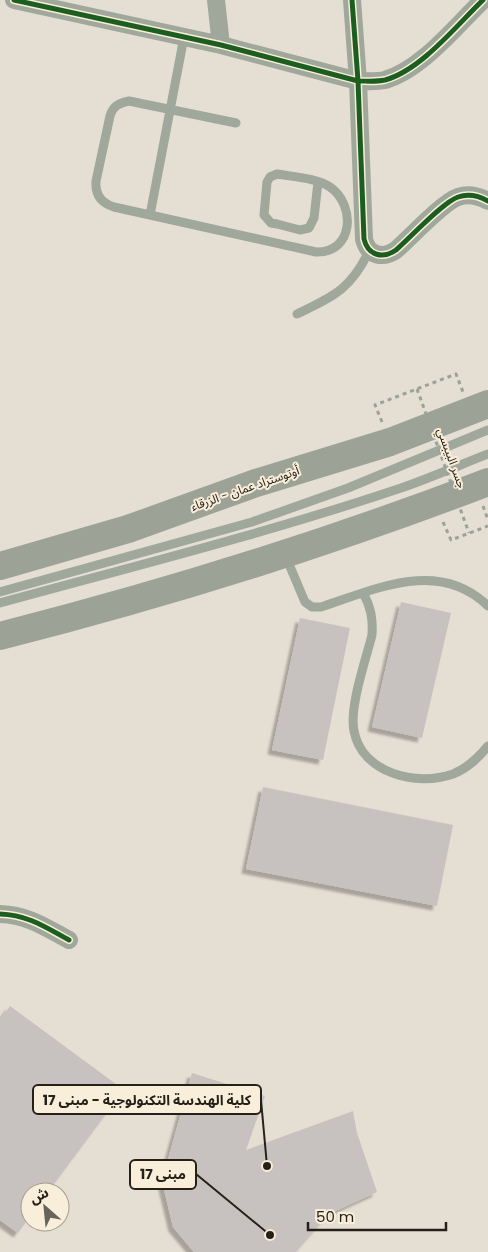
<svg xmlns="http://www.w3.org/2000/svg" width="488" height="1252" font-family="Poppins,'Noto Sans Arabic',sans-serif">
<defs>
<filter id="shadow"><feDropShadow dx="-4.5" dy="4.5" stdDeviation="1" flood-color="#0004"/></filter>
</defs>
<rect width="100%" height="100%" fill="#e4ded3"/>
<!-- building -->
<path fill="#c7c2c0" filter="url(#shadow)" d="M401,602L451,613L422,738L372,727Z
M300,618L350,628L323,760L272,750Z
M263,787L453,825L437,906L246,869Z
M10,1006L124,1090L48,1192H30V1216L18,1233L0,1220V1020Z
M192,1073L265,1096L246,1150L353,1111L357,1133L377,1192L329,1214L296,1252H194L173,1227L162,1181Z"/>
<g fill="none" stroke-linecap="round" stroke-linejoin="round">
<!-- path -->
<path stroke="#9da298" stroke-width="3" stroke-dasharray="4 4" stroke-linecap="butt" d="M382,422L375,405L456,374L463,392
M483,506L488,520
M443,522L451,540L488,526"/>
<!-- lane -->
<path stroke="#a0a79b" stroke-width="9" d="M236,123L129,101C119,103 113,106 110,116L96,181C95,194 101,203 114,207L316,252C354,253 356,205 330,187C317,178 294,177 277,174L270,177L267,182L264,215L271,223L277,224L300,230L309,228L314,218L318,182
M150,215L184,37
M297,314C334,296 351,289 369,251
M286,557L305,602L312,607H321C376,589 439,558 488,606
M0,592L252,522L348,488L488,430
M363,593C371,607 373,619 372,635C366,659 349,707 354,731C362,773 416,787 453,774C468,768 478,758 488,746
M0,603C135,566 271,532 404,487C432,477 460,465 488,454"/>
<!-- street -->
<path stroke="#a0a79b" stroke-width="18" d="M14,0L221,45L358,81C367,81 376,82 385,80C421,70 456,26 483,0
M216,0L221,45
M352,0L358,81L364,239C368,256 383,259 396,250C410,238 443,202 458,197C469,193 479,196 488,201
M0,914C28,915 45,927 69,940"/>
<!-- highway -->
<path stroke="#9da296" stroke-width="28" d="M0,566L128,529L256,483L390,442L488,404
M0,636C165,594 329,543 488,482"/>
<!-- path-bridge -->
<path stroke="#9da298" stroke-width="3" stroke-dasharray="4 4" stroke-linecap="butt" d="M417,389L469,533"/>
<defs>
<path id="cycleway" d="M14,0L221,45L358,81C367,81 376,82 385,80C421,70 456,26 483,0
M352,0L358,81L364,239C368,256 383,259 396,250C410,238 443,202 458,197C469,193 479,196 488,201
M0,914C28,915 45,927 69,940"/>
</defs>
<!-- cycleway casing -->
<use href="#cycleway" stroke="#f9eed9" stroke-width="8"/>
<!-- cycleway -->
<use href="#cycleway" stroke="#1b5e20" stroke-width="5"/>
</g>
<g text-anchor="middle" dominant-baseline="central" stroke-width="4" stroke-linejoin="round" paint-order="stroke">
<!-- street labels -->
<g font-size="12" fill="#252119" stroke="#f9eed9">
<text transform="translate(452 458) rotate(70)">جسر البيبسي</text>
<text transform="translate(245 488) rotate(-19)">أوتوستراد عمان - الزرقاء</text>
</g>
</g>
<!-- callouts -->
<path fill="none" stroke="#252119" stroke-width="2" d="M267 1166L261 1100M270 1235L196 1174"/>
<g fill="#252119" stroke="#f9eed9" stroke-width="2">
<circle cx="267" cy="1166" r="5"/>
<circle cx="270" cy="1235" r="5"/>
</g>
<g fill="#f9eed9" stroke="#252119" stroke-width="2">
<rect x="33" y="1085" width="228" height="29" rx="5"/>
<rect x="130" y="1160" width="66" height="29" rx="5"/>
</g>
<g font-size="14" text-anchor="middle" font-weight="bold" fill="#252119">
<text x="147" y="1105">كلية الهندسة التكنولوجية - مبنى 17</text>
<text x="163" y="1179">مبنى 17</text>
</g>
<!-- north arrow -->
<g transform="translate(45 1207) rotate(333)"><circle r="24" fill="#f9eed9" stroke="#a49c8c"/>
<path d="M0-4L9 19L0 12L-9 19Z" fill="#68635a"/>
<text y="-8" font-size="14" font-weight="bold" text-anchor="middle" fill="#252119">ش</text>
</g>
<!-- scale -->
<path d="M308 1222v8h138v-8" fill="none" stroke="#252119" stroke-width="2.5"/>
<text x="316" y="1222" font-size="15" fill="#252119" stroke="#f9eed9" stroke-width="4" paint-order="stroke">50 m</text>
</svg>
